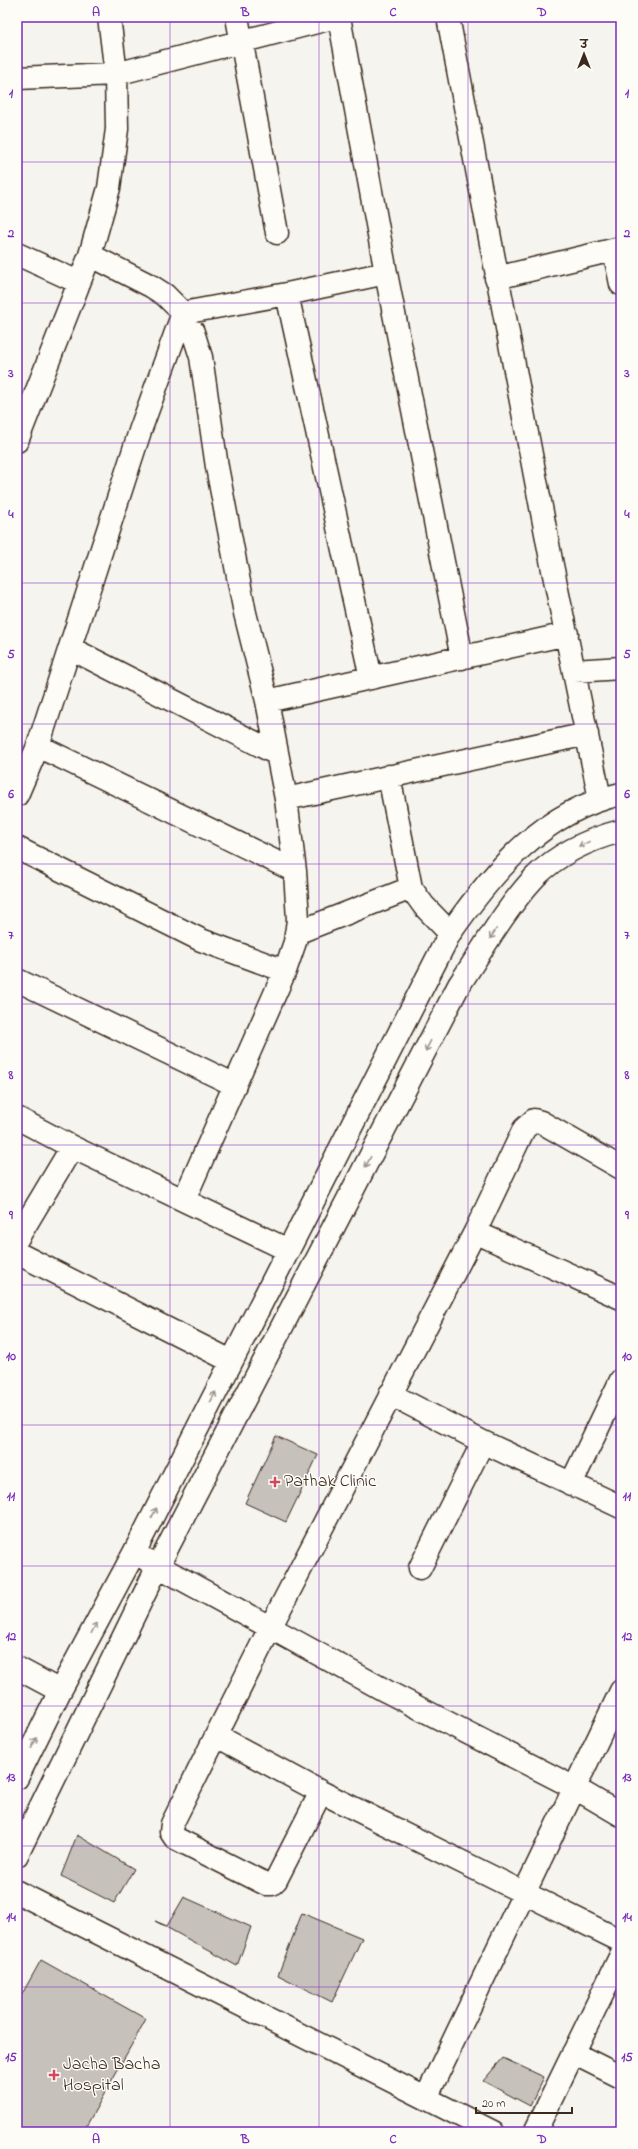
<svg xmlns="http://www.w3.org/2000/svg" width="638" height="2149" font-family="'Indie Flower','Playpen Sans Deva',sans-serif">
<rect width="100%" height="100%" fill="#f5f4ee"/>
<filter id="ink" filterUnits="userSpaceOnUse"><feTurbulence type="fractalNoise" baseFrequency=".025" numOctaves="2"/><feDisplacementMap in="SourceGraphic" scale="8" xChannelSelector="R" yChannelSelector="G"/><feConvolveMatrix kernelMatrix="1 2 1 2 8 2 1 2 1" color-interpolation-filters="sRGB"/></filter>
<g filter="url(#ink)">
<!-- building -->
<path fill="#c7c1bb" stroke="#3b2a1e" d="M276,1436L318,1455L286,1522L245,1503Z
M77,1835L134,1869L114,1903L61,1876Z
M184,1897L251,1927L237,1966L155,1921L167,1926Z
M302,1913L362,1938L332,2002L278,1975Z
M41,1960L146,2019L83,2132H17V2003Z
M503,2058L544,2077L530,2106L483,2081Z"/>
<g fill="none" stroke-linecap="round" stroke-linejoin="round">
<defs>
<path id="minor" d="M237,17L277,233
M339,17L386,273L462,658
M448,17L552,565L600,799
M17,78L116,74L336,17
M614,250L621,284
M17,254L78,282
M90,255L151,286L165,295L183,313L193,332L201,357L217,467L245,613L267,701L286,799L295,871L298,920L295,942L285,971L184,1200
M496,278L621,248
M287,294L371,678
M17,441L90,255L109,188L117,129L116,74L109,17
M70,648L277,754
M574,671L621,668
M267,701L567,634
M38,746L295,871
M389,776L411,888L424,906L450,933
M17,795L38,746L141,428L183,313L287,294L386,273
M286,799L587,734
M17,848L201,940L285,971
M296,933L411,888
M17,980L235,1085
M17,1118L72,1147L288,1250
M475,1232L621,1298
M17,1239L72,1147
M17,1253L231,1361
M390,1394L483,1442L621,1507
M571,1484L621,1380
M147,1560L386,1691L575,1788L621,1815
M420,1568L483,1442
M17,1668L60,1691
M217,1736L321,1792L621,1941
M17,1778L60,1691L134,1553L450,933C494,870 543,811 621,794
M321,1792L276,1880L272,1884H266L175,1838L171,1832L172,1824L270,1628L475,1232L524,1129L534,1120L541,1122L621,1168
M17,1855L158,1566L459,985C483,949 505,909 535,877C558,854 590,839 621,831
M17,1892L493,2132
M573,2053L621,2077
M426,2098L621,1691
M535,2132L621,1955"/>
</defs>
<!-- minor casing -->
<use href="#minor" stroke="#3b2a1e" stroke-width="25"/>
<!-- minor -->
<use href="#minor" stroke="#fdfcf7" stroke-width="22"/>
</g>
<!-- one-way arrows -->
<defs><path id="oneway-shaft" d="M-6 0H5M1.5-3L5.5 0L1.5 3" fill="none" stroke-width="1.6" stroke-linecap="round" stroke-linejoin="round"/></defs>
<g stroke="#9c938a">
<use href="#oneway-shaft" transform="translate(584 844) rotate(155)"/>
<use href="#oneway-shaft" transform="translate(493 934) rotate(123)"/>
<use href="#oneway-shaft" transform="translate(428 1046) rotate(117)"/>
<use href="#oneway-shaft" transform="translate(368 1162) rotate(117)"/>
<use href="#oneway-shaft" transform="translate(213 1397) rotate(-63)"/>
<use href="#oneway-shaft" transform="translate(154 1513) rotate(-63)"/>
<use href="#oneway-shaft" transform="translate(94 1628) rotate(-62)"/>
<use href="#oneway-shaft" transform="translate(34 1743) rotate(-64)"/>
</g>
</g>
<!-- grid -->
<path fill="none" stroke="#7b2cbf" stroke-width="1" stroke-opacity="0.55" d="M170,17V2132M319,17V2132M468,17V2132M17,162H621M17,303H621M17,443H621M17,583H621M17,724H621M17,864H621M17,1004H621M17,1145H621M17,1285H621M17,1425H621M17,1566H621M17,1706H621M17,1846H621M17,1987H621"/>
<!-- markers -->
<g fill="#d1495b" stroke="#fdfcf7" stroke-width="1.5">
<path d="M273 1476h4v4h4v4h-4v4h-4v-4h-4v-4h4z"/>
<path d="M52 2069h4v4h4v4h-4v4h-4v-4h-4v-4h4z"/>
</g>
<g text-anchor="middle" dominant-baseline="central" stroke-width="3" stroke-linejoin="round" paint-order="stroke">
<!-- poi labels -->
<g font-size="18" fill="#3b2a1e" stroke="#fdfcf7" text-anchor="start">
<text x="284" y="1482">Pathak Clinic</text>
<text x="63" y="2065">Jacha Bacha<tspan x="63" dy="21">Hospital</tspan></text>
</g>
</g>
<!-- margin -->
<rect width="638" height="2149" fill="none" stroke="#fdfcf7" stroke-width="44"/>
<!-- north arrow -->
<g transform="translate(584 54)" stroke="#fdfcf7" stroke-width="3" paint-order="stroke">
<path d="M0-3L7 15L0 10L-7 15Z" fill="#3b2a1e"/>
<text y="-6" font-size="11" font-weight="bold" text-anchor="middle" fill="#3b2a1e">उ</text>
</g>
<!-- scale -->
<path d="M476 2107v6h96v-6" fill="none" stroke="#3b2a1e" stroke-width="2"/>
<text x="482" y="2107" font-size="12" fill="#3b2a1e" stroke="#fdfcf7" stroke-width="3" paint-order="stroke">20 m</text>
<rect x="22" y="22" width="594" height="2105" fill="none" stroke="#7b2cbf" stroke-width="1.5"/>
<g font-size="13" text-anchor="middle" font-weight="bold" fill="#7b2cbf">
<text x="96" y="16">A</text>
<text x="245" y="16">B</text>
<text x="393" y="16">C</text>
<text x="542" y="16">D</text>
<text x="11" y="97">1</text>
<text x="627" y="97">1</text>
<text x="11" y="237">2</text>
<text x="627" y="237">2</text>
<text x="11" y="377">3</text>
<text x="627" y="377">3</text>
<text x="11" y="518">4</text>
<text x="627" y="518">4</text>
<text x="11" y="658">5</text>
<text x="627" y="658">5</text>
<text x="11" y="798">6</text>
<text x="627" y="798">6</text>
<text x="11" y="939">7</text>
<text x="627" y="939">7</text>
<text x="11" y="1079">8</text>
<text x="627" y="1079">8</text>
<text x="11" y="1219">9</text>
<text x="627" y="1219">9</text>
<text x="11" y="1360">10</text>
<text x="627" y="1360">10</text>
<text x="11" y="1500">11</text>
<text x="627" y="1500">11</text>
<text x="11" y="1640">12</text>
<text x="627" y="1640">12</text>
<text x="11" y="1781">13</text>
<text x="627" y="1781">13</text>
<text x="11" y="1921">14</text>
<text x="627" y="1921">14</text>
<text x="11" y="2061">15</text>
<text x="627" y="2061">15</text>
<text x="96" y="2143">A</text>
<text x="245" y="2143">B</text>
<text x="393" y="2143">C</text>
<text x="542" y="2143">D</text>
</g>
</svg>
